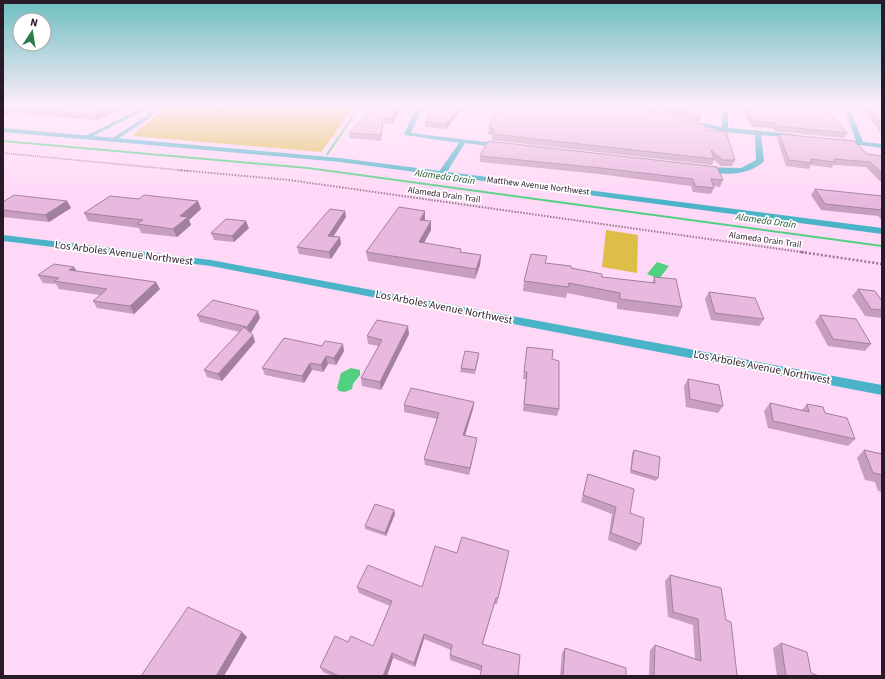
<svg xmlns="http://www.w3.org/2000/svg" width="885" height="679" font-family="'Source Sans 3',sans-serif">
<rect width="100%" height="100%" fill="#ffd7f7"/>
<!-- green -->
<path fill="#dfbd49" d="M165,106H355L321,152L133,136C139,127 156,119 165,106Z
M606,230L638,235L637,273L602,267Z"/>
<!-- water -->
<path fill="#52d081" d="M657,262L669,266L659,279L647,274Z
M351,368L360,370V375L353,384L352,389L345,392L339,391L337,388L341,373Z"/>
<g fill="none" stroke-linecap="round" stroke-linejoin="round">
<!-- stream -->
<path fill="#52d081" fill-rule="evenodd" d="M359,106H361L328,155H326V154Z
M3,140L308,167L882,245V247L308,169L3,142Z"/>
<!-- path-far2 -->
<path stroke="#957990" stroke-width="1.5" stroke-dasharray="1 1" stroke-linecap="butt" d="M215,106L222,109L223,113
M3,153L189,171"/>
<!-- path-far1 -->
<path stroke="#957990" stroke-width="2" stroke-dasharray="1.5 1.5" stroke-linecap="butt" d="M178,170L289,180L808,253"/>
<!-- path -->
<path stroke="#957990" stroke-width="2.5" stroke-dasharray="2 2" stroke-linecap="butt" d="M801,252L882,264"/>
<!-- minor -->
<path fill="#4ab3c7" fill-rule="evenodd" d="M145,106H152L155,111L150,118L116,140L111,139L146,116L149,111L147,109L89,138L84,137Z
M417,106H423L411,133L502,144L505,146L502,148L465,143L445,175H439L438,173L459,143L405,135L404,134Z
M848,109L851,111L863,142L882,144V148L838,142V140L840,139L856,141L845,111Z
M725,110L728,112V128L793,134L796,136L793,138L761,135L764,161C749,177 720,175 700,171L699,169L703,167L741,168L756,160L755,135L725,132L688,123L691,121L722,127V112Z
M3,235L211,260L882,385V395L211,266L3,241Z"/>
<!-- tertiary -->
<path fill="#4ab3c7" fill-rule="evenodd" d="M3,128L340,158L882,228V234L340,162L3,132Z"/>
</g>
<!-- wall -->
<path fill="#c89ec0" d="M3,106H127L98,120L11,113L3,116Z
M403,106L392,124L383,123L381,141L349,138V133Z
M465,106L446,129L425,127V122L428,119V115Z
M615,106H697L701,116L699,122L659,111L630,107Z
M738,106H822L847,133L844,138L774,131L773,128L752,127Z
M863,106H882V137L876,125H874L862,108Z
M489,128L707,130L735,160L732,166H721L714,160L712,165L492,140V134H488Z
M779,134L867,154L882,156V183L866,167L833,165L832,168L811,165L809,169L786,166L777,139Z
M480,156L723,180L720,187L713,186L714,188L711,194L693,192L691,186L599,174L480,162Z
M815,189L882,196V220L878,216L821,210L811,195Z
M139,199L198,201L201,209L189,220L191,225L177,237L141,233L139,228L88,221L84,213Z
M67,201L71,208L49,222L3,217V202Z
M346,217L334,236L341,244L331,259L299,254L297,247Z
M425,220L431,230L424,243L461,252L481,255L480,265L475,279L368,261L366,252Z
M249,228L234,242L214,240L211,233Z
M546,263L571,268L602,277L652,283L654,277L682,307L678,317L617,309V303L567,293L566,298L523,291L524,281Z
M77,271L160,289L134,314L97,308L93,301L100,295L59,289L56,284L43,283L38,275Z
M858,289L882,301V318L865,316L852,296Z
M709,292L764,319L759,326L711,320L705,299Z
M197,315L260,318L251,333L255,342L222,381L207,377L204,370L239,332L200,322Z
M820,315L871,344L865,351L828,346L815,322Z
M409,334L381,390L362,386L361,378L379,346L368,344L367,336Z
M527,347L552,359L559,409L557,416L523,411L526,379H523Z
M344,351L336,365L328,364L323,372L312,370L304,383L265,375L262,368Z
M479,356L475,374L460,372L461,368Z
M688,379L723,406L718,413L686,407L684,386Z
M474,402L473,409L465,435L476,444L469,475L425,465L424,459L437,419L404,412V405Z
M770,403L802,410L807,404L825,413L855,439L848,446L768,428L764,411Z
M634,450L658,478L656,481L630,473L632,453Z
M864,450L882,454V492L878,491L875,482L865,480L857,458Z
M588,474L630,513L641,544L636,551L608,540L612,514L581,502L586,481Z
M395,514L386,536L365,529V526Z
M509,551L497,604H494L483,644L520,655L481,671L450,660V655L451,650L424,639L415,667L393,658L387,676H332L323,672L320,667L348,642L373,646L390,606L359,593L357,587H422L457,553Z
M670,575L726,620L737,675L739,676H649L650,650L655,645L695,659L693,625L668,617L665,581Z
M781,643L811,673L819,676H777L773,648Z
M565,648L626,676H560L562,653Z"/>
<!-- shaded-wall -->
<path fill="#a2819c" d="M113,106H127L98,120L95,114Z
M400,106H403L392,124V119Z
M461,106H465L446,129V124Z
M8,108L11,113L4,116L3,114V110Z
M383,118V123L381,141V135Z
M67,201L71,208L49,222L45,215Z
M198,201L201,209L189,220L191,225L177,237L173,229L180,216Z
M345,211L346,217L329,242L328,236Z
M425,211V220L420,229V220Z
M246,221L249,228L234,242L232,236Z
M431,221V230L419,252V242Z
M340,237L341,244L331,259L329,252Z
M481,255L480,265L475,279L476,269Z
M74,267L79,274L69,270Z
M156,282L160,289L134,314L130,306Z
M258,311L260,318L249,335L247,327Z
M408,326L409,334L381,390L380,382Z
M253,335L255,342L222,381L218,374Z
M343,344L344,351L336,365L334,358Z
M326,356L328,364L323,372L321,365Z
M310,363L312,370L304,383L302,376Z
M474,402L473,409L463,442V435Z
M477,438L476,444L469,475L470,468Z
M394,510L395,514L386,536L385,533Z
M242,632L247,637L224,676H216Z
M424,634V639L415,667L414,663Z
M392,653L393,658L387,676H383Z"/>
<!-- building -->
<path fill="#e8b8df" stroke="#a2819c" d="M3,106H113L95,114L8,108L3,110Z
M374,106H400L392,119L383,118L381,135L349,133Z
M437,106H461L446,124L425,122L431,116L428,115Z
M501,106H592L651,111L705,125L707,130L726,132L735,160H723L711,150L714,159L492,134L495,129L489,128L494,115L496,116Z
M660,106H697L701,116L661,106Z
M744,106H822L847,133L776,126L775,123L754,121Z
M867,106H882V125L879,120L877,119Z
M779,134L854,141L867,154L882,156V173L870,162L834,159L835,162L810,159L812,163L789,160Z
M488,141L717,167L723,180L711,179L714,188L695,186L693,179L601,168L480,156Z
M815,189L882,196V210L825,204Z
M14,195L67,201L45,215L3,210V202Z
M144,195L198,201L180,216L188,217L173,229L137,224L143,220L84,213L110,196L139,199Z
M399,207L425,211L420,220L431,221L419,242L461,249L460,252L481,255L476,269L366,252Z
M330,209L345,211L328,236L340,237L329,252L297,247Z
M226,219L246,221L232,236L211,233Z
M531,254L547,256L545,263L571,266V268L602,274V277L655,283L654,277L676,279L682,307L620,299V293L569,283L568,287L524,281Z
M54,264L74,267L69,270L156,282L130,306L93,301L107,289L54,281L59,278L38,275Z
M858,289L875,291L882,301V310L871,309Z
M709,292L755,298L764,319L715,313Z
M213,300L258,311L247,327L197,315Z
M820,315L856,319L871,344L833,339Z
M377,320L408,326L380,382L361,378L382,340L367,336Z
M244,327L253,335L218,374L204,370Z
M284,338L322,346L325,341L343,344L334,358L326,356L321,365L310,363L302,376L262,368Z
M527,347L553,350L552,359L559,361V409L524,404L527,372H524Z
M465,351L479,353L475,370L461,368Z
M688,379L719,385L723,406L690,399Z
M411,388L474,402L463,435L477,438L470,468L424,459L439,413L404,405Z
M770,403L809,412L807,404L823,407L825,413L847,418L855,439L773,421Z
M634,450L660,457L658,478L631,470Z
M864,450L882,454V475L873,473Z
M588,474L634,489L630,513L644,518L641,544L611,533L616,507L583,495Z
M375,504L394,510L385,533L365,526Z
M462,537L509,551L498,598H496L482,644L520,655L518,676H480L482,666L450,655L452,645L424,634L414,663L392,653L383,676H339L320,667L335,636L348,642L351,636L373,646L392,601L357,587L368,565L422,587L435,546L457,553Z
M670,575L721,588L726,620L731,622L737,675L739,676H654L655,645L701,661L698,619L673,612Z
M188,607L242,632L216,676H141Z
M781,643L807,652L811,673L819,676H786Z
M565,648L626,668V676H563Z"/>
<!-- sky -->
<linearGradient id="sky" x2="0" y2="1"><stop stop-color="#6cbfbf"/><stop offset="0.53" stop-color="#ffedfb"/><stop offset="1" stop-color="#ffedfb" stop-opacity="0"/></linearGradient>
<rect width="885" height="201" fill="url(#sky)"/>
<g text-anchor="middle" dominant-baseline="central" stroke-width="3.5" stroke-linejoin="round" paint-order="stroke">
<!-- far-street labels -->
<g font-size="9" fill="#2a1927" stroke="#fff">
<text transform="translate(538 186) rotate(7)">Matthew Avenue Northwest</text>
<text transform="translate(444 195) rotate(8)">Alameda Drain Trail</text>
<text transform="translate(765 240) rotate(8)">Alameda Drain Trail</text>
</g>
<!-- far-water labels -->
<g font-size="10" font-style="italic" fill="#225333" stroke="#fff">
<text transform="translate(445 177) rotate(8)">Alameda Drain</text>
<text transform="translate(766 221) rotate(8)">Alameda Drain</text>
</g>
<!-- street labels -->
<g font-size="11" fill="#2a1927" stroke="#fff">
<text transform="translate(124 253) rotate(7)">Los Arboles Avenue Northwest</text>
<text transform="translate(444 307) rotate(11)">Los Arboles Avenue Northwest</text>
<text transform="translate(762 367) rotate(11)">Los Arboles Avenue Northwest</text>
</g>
</g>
<!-- border -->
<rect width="885" height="679" fill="none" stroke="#2a1927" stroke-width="8"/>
<!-- north arrow -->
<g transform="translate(32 32) rotate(12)"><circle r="19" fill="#ffffff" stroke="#aaa3a9"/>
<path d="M0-3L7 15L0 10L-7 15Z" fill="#2f7c4b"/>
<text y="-6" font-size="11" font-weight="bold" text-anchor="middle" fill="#2a1927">N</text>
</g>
</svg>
